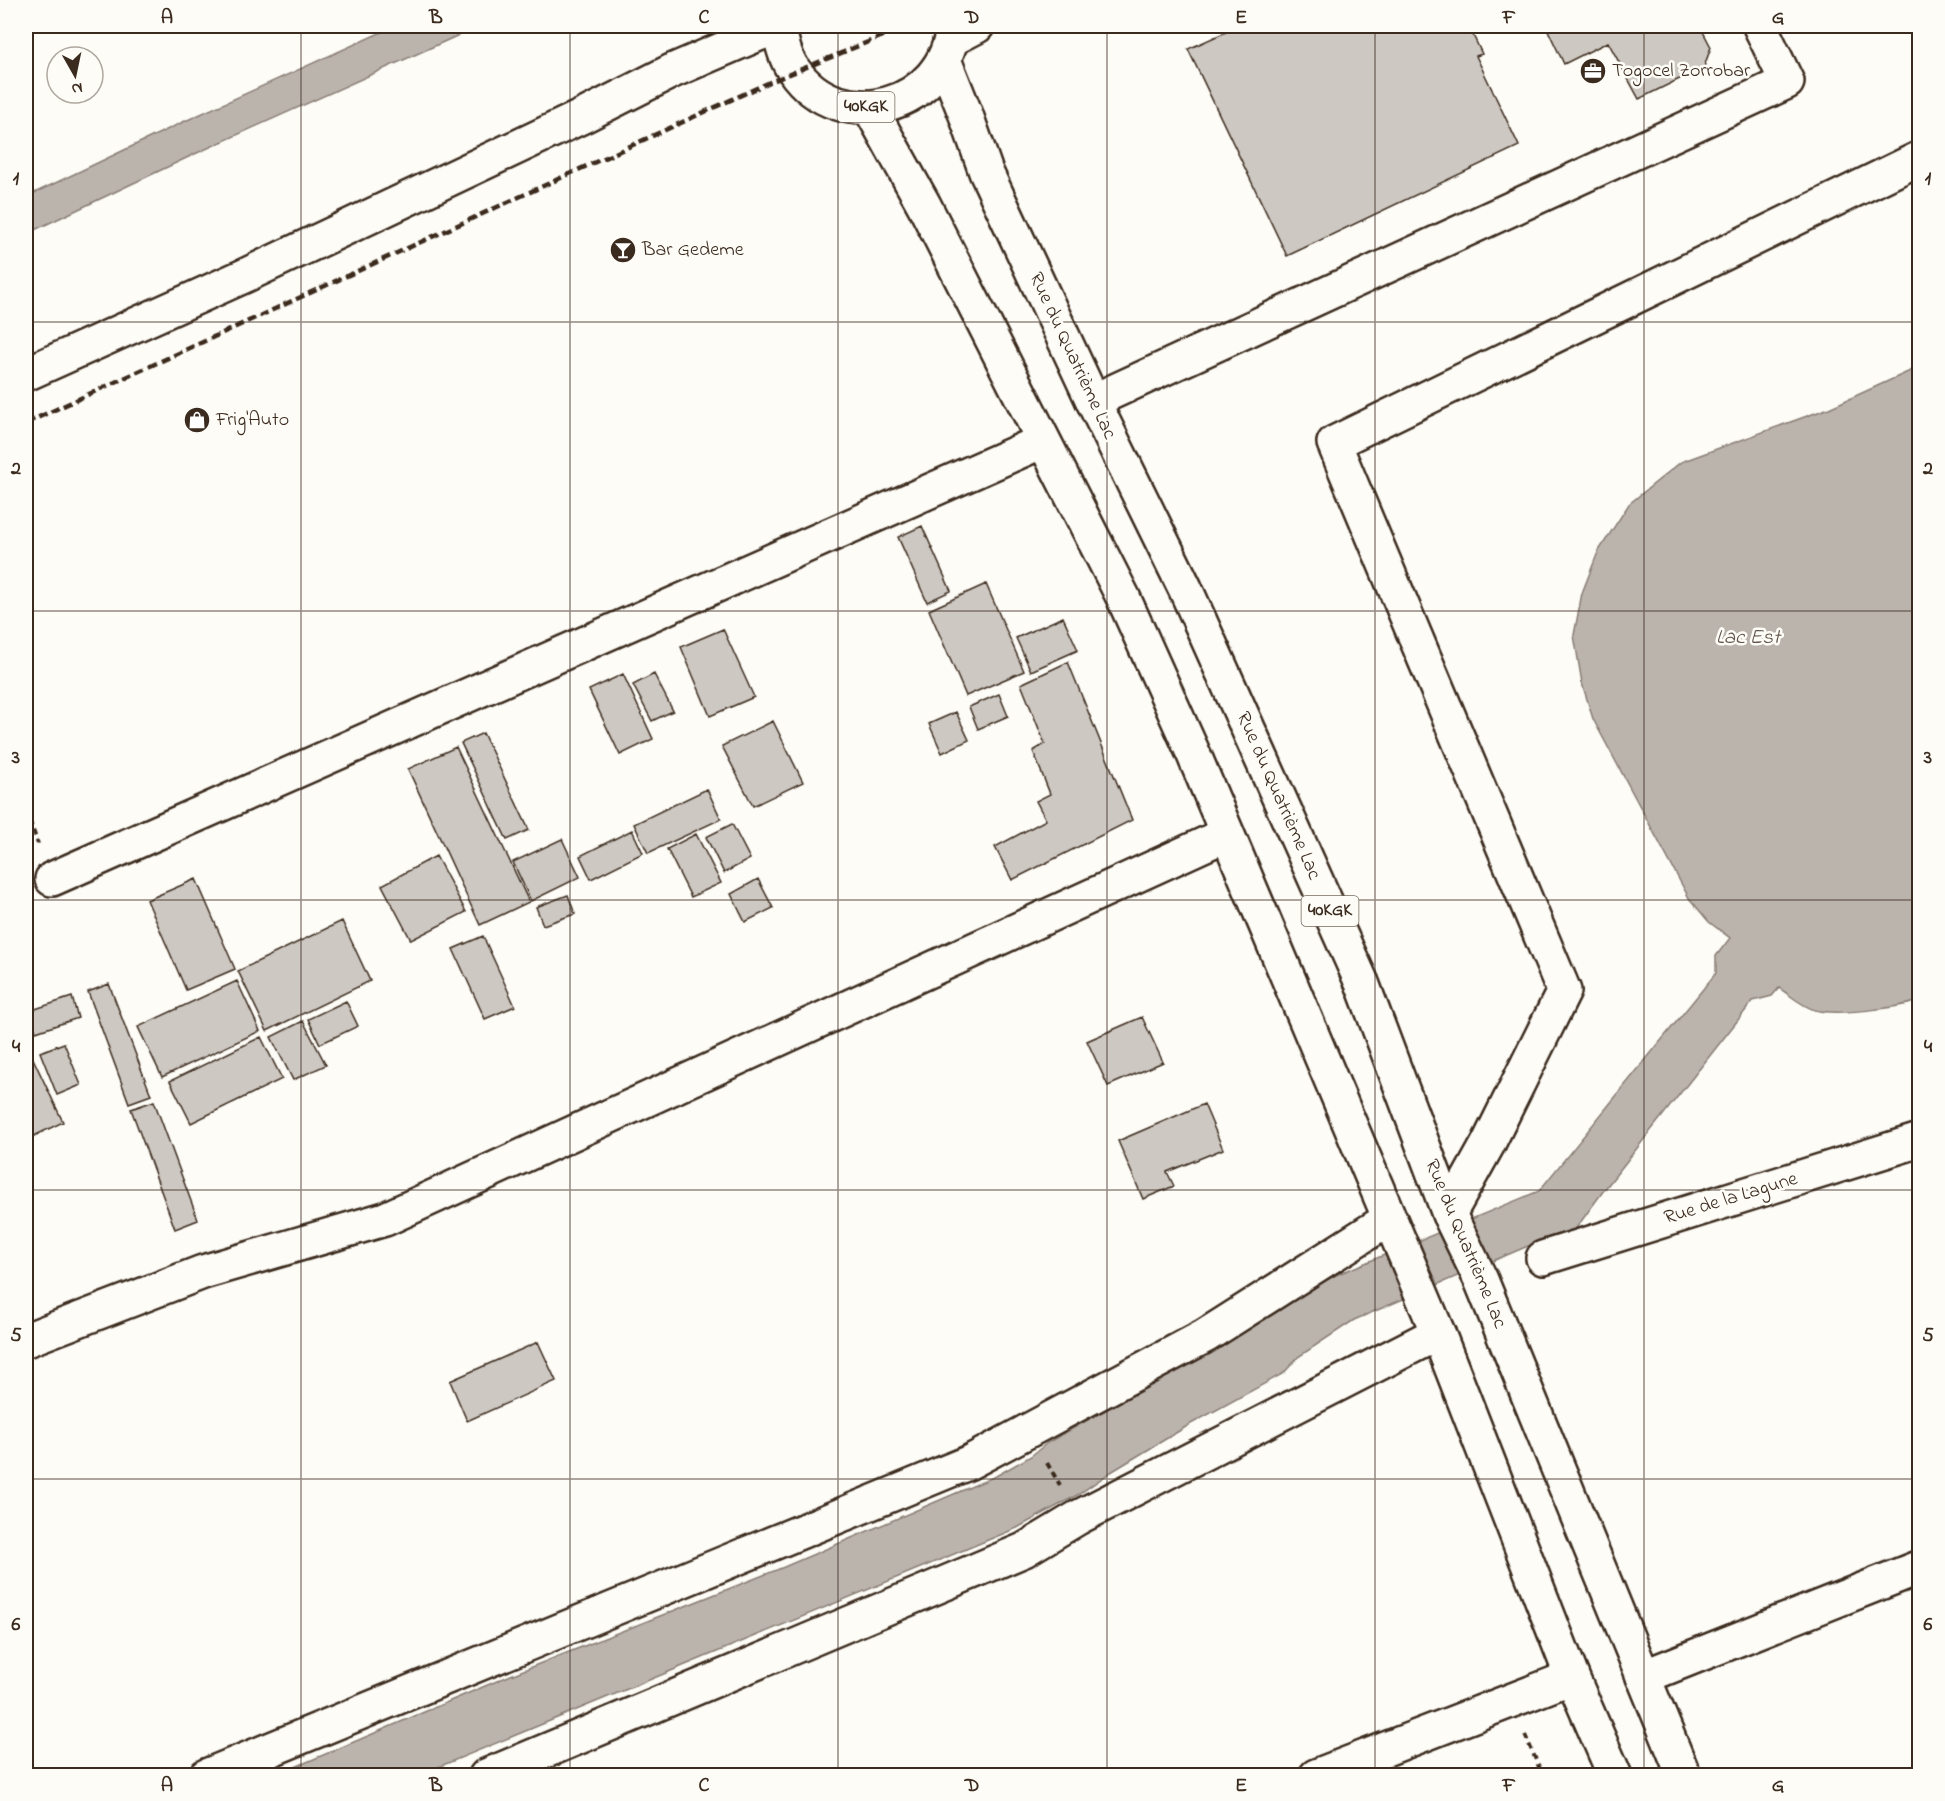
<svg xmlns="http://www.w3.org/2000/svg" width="1945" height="1801" font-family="'Indie Flower',sans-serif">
<rect width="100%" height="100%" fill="#fdfcf7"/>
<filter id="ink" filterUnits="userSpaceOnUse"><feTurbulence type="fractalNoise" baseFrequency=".0167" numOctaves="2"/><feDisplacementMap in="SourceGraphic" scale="12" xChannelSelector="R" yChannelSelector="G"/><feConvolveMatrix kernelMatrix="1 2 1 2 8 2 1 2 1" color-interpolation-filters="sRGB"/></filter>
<g filter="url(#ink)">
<!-- water -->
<path fill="#bbb4ad" stroke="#887d74" stroke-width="1.5" d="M395,26H479L197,153L26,234V197L183,122Z
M1919,367V1001C1897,1008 1838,1016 1815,1010C1803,1007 1790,995 1779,988L1772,996L1753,1001L1604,1190L1574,1231L1528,1246L1354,1320L1298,1357L1284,1373L1189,1425L1111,1472L1079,1494L1017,1528L419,1775L274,1776L511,1675L784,1567L996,1476L1031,1456L1047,1443L1148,1386L1253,1319L1336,1275L1539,1191L1716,973V956L1730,938L1709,922L1689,898L1593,719L1582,683L1574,635L1582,593L1598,552L1629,504L1681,462L1829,408Z"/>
<!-- building -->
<path fill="#cdc8c2" stroke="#3b2a1e" stroke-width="1.5" d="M1239,26H1461L1465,33L1471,31L1482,54L1476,56L1519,146L1287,256L1188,49Z
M1546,26H1700L1711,47L1704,67L1639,99L1608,42L1564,64Z
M922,526L951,591L927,602L898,537Z
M986,584L1024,671L966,696L929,610Z
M1063,617L1078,650L1031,671L1016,638Z
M723,629L754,697L710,716L681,647Z
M1068,662L1132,820L1012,880L995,847L1046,820L1036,801L1050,794L1033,751L1045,744L1021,684Z
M623,674L653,739L620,755L589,690Z
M654,674L673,711L652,721L633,685Z
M999,694L1008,716L978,729L969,707Z
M956,712L969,740L942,753L929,724Z
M773,721L803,782L753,806L722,746Z
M483,733L529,830L507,840L461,743Z
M456,747L529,902L480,925L408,769Z
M707,789L721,819L648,853L634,824Z
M732,824L750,859L724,873L706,837Z
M632,830L643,853L591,879L580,856Z
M696,834L721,883L691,897L667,849Z
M562,839L580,877L531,901L513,862Z
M436,856L466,912L411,940L382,885Z
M196,879L235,969L186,990L147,900Z
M758,879L773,908L745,922L731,894Z
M568,895L575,914L543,925L536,907Z
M342,921L370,981L267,1031L238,971Z
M483,936L515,1006L485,1019L453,949Z
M237,981L260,1031L162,1077L138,1027Z
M109,984L151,1095L129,1103L88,992Z
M72,997L78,1018L36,1032L29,1011Z
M346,1001L358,1026L320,1044L308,1019Z
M1142,1017L1163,1062L1108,1086L1087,1041Z
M303,1021L326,1065L293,1080L271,1037Z
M261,1037L282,1079L191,1123L170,1081Z
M64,1043L81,1085L57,1095L40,1052Z
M29,1050L63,1122L30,1138L26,1128V1052Z
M154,1101L198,1220L175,1229L131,1109Z
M1204,1104L1223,1149L1167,1172L1174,1186L1143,1199L1118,1141Z
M538,1342L556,1381L467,1421L450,1381Z"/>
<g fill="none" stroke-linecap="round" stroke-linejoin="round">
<defs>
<path id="minor" d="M952,39L977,26
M26,374L244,276L585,115L672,71L777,26
M1093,401L1787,82L1760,26
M52,879L1043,441
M1449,1214L1488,1144L1564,991L1334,443L1920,158
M1543,1258L1920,1140
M26,1340L203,1272L385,1219L1227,834
M1643,1677L1920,1567
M206,1776L968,1463L1205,1336L1389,1219
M486,1776L1024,1550L1079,1517L1438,1333
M1316,1776L1572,1677"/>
<path id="primary" d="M779,26C781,41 784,56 793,69C840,138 946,107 953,26
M944,60L966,115L986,172L1093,401L1185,588L1362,983L1449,1214L1481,1280L1684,1776
M870,108L924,205L1123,597L1194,755L1438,1333L1572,1677L1615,1776"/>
</defs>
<!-- minor casing -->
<use href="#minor" stroke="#3b2a1e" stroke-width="38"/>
<!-- primary casing -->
<use href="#primary" stroke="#3b2a1e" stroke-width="38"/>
<!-- path -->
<path stroke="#3b2a1e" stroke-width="4" stroke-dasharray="6 4.5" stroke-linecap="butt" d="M26,811L38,844
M1047,1463L1060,1485
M1525,1735L1543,1776"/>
<!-- minor -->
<use href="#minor" stroke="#fdfcf7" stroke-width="33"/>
<!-- primary -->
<use href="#primary" stroke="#fdfcf7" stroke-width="33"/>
<!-- rail -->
<path stroke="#3b2a1e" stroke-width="4.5" stroke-dasharray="9 4.5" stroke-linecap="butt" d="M26,423L770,82L878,38L902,26"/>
</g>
</g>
<!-- grid -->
<path fill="none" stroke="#3b2a1e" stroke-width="1.5" stroke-opacity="0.55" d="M301,26V1776M570,26V1776M838,26V1776M1107,26V1776M1375,26V1776M1644,26V1776M26,322H1920M26,611H1920M26,900H1920M26,1190H1920M26,1479H1920"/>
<!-- icons -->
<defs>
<symbol id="office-disc" viewBox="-11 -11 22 22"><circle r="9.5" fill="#3b2a1e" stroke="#fdfcf7"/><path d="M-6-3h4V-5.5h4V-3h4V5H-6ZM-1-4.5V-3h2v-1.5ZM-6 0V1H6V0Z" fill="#fff"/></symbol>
<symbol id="bar-disc" viewBox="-11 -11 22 22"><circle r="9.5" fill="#3b2a1e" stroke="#fdfcf7"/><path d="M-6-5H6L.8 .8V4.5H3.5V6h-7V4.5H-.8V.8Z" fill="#fff"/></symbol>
<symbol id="shop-disc" viewBox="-11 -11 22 22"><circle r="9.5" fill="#3b2a1e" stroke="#fdfcf7"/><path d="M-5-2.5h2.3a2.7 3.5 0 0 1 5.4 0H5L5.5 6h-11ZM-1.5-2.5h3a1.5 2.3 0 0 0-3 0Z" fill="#fff"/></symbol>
</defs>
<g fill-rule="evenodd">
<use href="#office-disc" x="1578" y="56" width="30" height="30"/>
<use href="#bar-disc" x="608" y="235" width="30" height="30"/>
<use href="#shop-disc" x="182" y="405" width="30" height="30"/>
</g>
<g text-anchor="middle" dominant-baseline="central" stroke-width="5" stroke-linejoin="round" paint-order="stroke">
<!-- shield labels -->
<g fill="#fdfcf7" stroke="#75695f" stroke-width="1.5">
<rect x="837.5" y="92" width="57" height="30" rx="4.5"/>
<rect x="1301.5" y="896" width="57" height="30" rx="4.5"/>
</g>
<g font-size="18" font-weight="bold" fill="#3b2a1e">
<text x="866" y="107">40KGK</text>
<text x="1330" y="911">40KGK</text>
</g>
<!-- poi labels -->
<g font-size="20" fill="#3b2a1e" stroke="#fdfcf7" text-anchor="start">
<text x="1612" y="71">Togocel Zorrobar</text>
<text x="642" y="250">Bar Gedeme</text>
<text x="216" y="420">Frig'Auto</text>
</g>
<!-- street labels -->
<g font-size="20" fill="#3b2a1e" stroke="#fdfcf7">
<text transform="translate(1072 356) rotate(65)">Rue du Quatrième Lac</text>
<text transform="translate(1278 796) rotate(66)">Rue du Quatrième Lac</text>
<text transform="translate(1731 1199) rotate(-17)">Rue de la Lagune</text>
<text transform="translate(1465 1244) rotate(67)">Rue du Quatrième Lac</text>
</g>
<!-- water labels -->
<g font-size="21" font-style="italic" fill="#615349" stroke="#fdfcf7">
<text x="1748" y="638">Lac Est</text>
</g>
</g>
<!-- margin -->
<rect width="1945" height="1801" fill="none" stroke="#fdfcf7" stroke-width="66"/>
<!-- north arrow -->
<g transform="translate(75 75) rotate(171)"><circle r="28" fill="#fdfcf7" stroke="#afa8a0" stroke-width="1.5"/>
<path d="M0-4.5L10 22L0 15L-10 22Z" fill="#3b2a1e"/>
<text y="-9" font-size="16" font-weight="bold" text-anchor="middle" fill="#3b2a1e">N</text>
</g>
<rect x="33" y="33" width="1879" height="1735" fill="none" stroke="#3b2a1e" stroke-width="2"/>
<g font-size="20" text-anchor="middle" font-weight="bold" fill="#3b2a1e">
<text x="167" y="23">A</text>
<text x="436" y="23">B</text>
<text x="704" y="23">C</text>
<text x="972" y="23">D</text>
<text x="1241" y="23">E</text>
<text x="1509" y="23">F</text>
<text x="1778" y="23">G</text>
<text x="16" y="184">1</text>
<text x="1928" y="184">1</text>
<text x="16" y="474">2</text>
<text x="1928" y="474">2</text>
<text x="16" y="763">3</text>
<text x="1928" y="763">3</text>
<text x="16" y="1052">4</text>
<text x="1928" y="1052">4</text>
<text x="16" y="1341">5</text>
<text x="1928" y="1341">5</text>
<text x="16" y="1630">6</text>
<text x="1928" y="1630">6</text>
<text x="167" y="1791">A</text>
<text x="436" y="1791">B</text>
<text x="704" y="1791">C</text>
<text x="972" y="1791">D</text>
<text x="1241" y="1791">E</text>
<text x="1509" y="1791">F</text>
<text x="1778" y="1791">G</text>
</g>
</svg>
